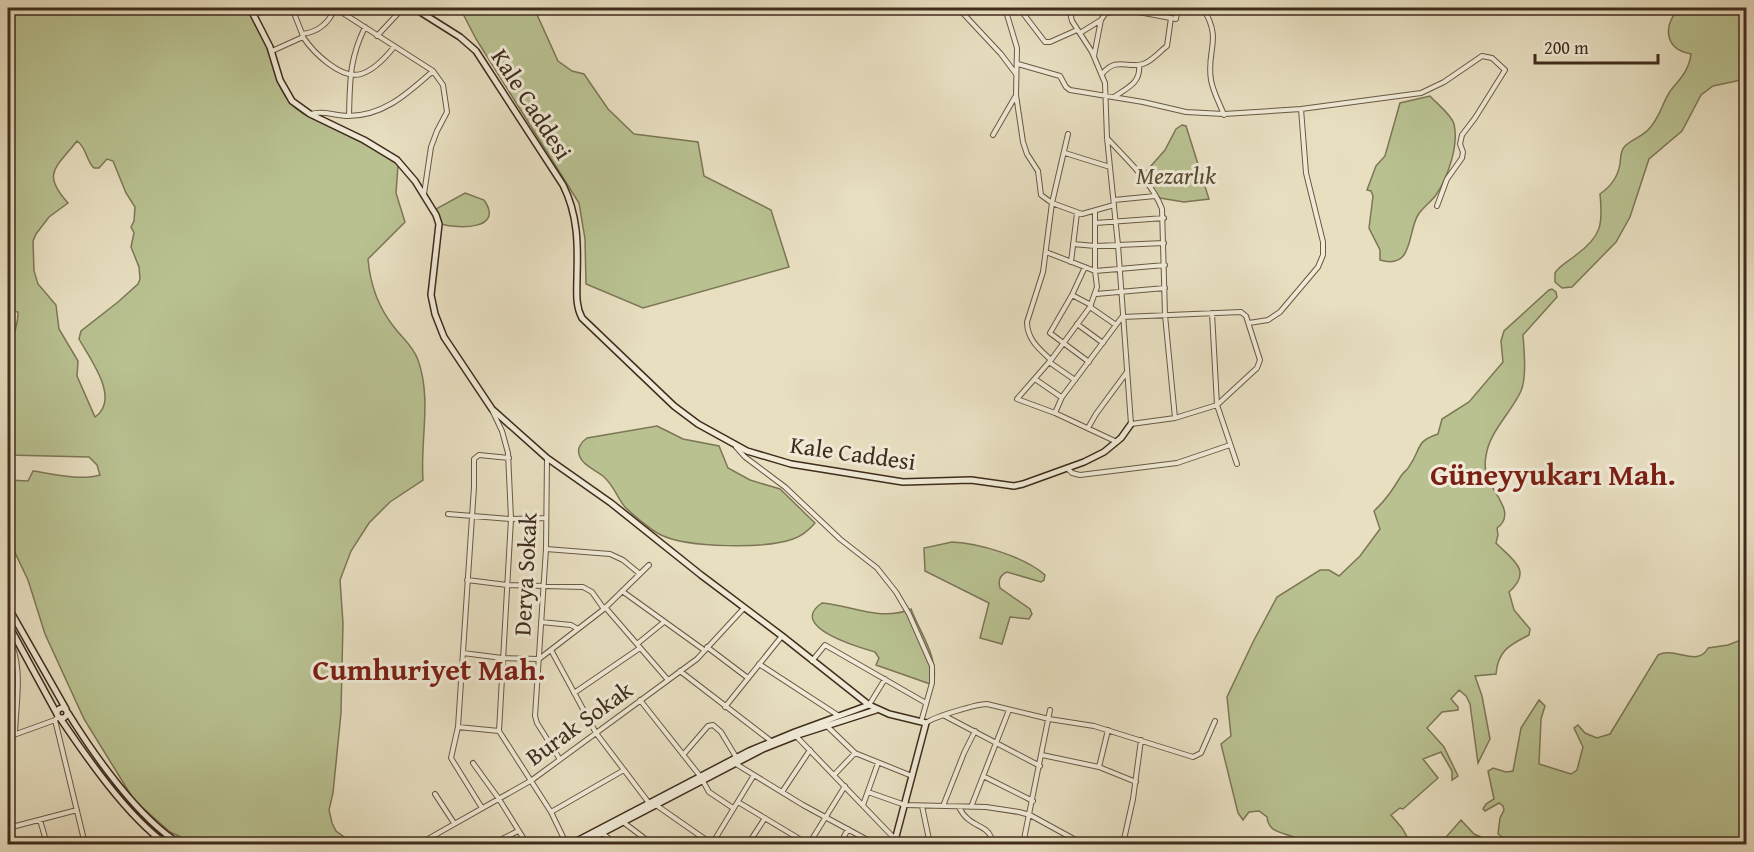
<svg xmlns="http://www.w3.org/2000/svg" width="1754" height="852" font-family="'Gentium Book Plus',serif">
<rect width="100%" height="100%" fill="#e8dfc1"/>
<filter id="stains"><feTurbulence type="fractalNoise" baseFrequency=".00333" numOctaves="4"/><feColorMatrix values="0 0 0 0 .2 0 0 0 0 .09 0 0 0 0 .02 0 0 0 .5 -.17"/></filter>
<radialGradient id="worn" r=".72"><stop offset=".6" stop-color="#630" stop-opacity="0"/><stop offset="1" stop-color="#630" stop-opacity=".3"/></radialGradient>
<!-- green -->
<path fill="#b9c191" stroke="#7c7656" stroke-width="1.5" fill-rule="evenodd" d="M8,8H247C253,21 262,33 267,46C276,72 277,96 302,113L375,149L398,165L396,193L405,222L368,259C370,283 378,307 394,327C403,339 413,346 418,360C432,399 420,440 423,480L390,502L369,523L351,551L340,580L343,623L341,713L333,793L329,810L332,823L336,831L354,844H196L170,832L134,800L84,719L45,634L28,580L8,538V480L28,481L33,471C54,474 80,481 100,475L97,465L89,457L8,455V347C14,336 18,326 18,312L8,310ZM77,141C87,148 86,161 94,168H99L107,159L113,161L126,193L135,207L134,221L131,227L134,233L131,247L139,267L140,279L138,284L118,302L81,331L79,339C90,359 121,399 95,417L77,376L78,361L59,329L56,305L38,284L34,271L33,241L36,234L49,217L68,203C41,173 56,168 77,141Z
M460,8H534L558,61L572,71L584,74L608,109L634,134L698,142L704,176L771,210L789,267L643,308L586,284L585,239L579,203L476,39Z
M1679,8H1746V79L1713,86L1701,95L1682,131L1649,159L1630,217L1616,242L1572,287L1562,288L1555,282V273C1560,265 1568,262 1576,255C1602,236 1603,224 1600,194C1610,187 1618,177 1620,164C1621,157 1620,151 1625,146C1631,140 1641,137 1648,130C1661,117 1662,102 1671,90C1681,78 1689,70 1691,54C1664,49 1663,26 1679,8Z
M1430,96C1437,104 1451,114 1454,124C1459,145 1448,177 1436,195C1431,202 1423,207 1418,215C1407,233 1414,270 1380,260V250L1369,228L1373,196L1371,191L1367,190L1376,166L1385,156L1400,103Z
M1182,125L1186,126L1209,199L1184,202L1160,198L1142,176L1165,150L1176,129Z
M465,193L484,200C505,230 458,229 441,224L436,209Z
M1552,289L1556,292L1557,297L1523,335C1524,350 1527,377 1521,391C1511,413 1489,432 1486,456C1484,465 1486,475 1490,483C1497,497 1515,515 1497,528L1498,535L1496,543C1511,559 1534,570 1509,592L1514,610L1530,629L1529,635C1510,645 1498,650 1496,674L1475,676L1482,696L1490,739L1478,763L1470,704L1466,696L1459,690L1451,699L1458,707V710L1442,712L1427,728L1444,747L1458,776L1452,780V771L1441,752L1423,759L1438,778L1403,809L1400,808L1391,815L1402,828L1411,844H1303C1293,830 1269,838 1267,817L1259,811L1249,812L1243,820L1238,813L1221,744L1231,736L1227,697L1253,642L1277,597L1320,570H1329L1339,576L1360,556L1380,529L1374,511C1386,500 1393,489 1401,476C1403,472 1408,470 1410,465C1421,450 1415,441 1438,434L1442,419L1469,402L1503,362L1501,341L1504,331L1549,290Z
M657,426L683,439L719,446L728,468L750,480L780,489L815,523C809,530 802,536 793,539C765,549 688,548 661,535C652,531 632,514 625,507C618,499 614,486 604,477C598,471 583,466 580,457C576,449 581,442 587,438Z
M952,542C979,543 1025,557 1045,575L1044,580L1041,582L1007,572C1000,575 998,581 1000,588L1030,609L1032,614L1029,619L1010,617L1002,644L980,638L989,603L925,571L924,548Z
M822,603C851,605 880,622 911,609C920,633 940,659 933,685L876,665L879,658L875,652C861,648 786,627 822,603Z
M1746,638V844H1513L1498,834L1500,818L1504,810L1503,806L1499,803L1485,811L1483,809L1486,804L1494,799L1488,771L1493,768L1506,772L1513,771L1521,728L1539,700L1545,706L1541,719L1539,764L1571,774L1577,770L1583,747L1574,728L1578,725L1585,733L1597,738L1610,734L1658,655C1674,646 1698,668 1708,648L1728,645Z
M1461,820L1474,834L1497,844H1440Z"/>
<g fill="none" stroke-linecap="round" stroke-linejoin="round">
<defs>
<path id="street" d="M292,8L303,36
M335,8L433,71L443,85L447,112L437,131L431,147L424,194
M958,8L1001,54L1016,74
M1005,8L1017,48L1016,95L1023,142L1027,154L1038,171L1041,195L1052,203L1082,214L1114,205
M1019,8L1045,42H1050L1077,30
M1069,8L1072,21L1092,52L1105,83L1107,138L1118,245L1131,424L1175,418L1217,405L1257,368L1260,360L1246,316L1241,312L1122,317L1062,397L1055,413L1117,442
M1203,8C1223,41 1206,49 1211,80C1213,92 1220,104 1224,115
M343,13L346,8
M1080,33L1101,20L1105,14L1115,11L1128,10L1176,19L1177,13L1182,10L1204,9
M302,34C319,32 329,23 335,8
M377,36L403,8
M272,51L303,37C313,52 341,80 361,74C374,70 386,57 394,47
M1094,56L1101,20
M1018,64L1060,76L1066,87L1070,90L1143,102L1186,112L1224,114L1301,109L1421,93L1444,82L1482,56L1492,58L1505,70L1475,118L1462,135L1460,144L1463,152L1462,158L1447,179L1437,206
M1102,74C1117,56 1127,69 1143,64C1152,61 1159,52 1167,46L1171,18
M1114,97C1127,88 1141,83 1139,65
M311,114C323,110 335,116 348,116C384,116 408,93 433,71
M349,116C350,81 349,60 365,27
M993,135L1015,97
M1107,138C1126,159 1152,182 1162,209L1165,315L1175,418
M1065,153L1110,167
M1114,200L1155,196
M1095,223L1164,218
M1073,244L1095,246L1164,243
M1046,252L1095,271L1165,265
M1071,262L1077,213
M1085,267L1072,295L1050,333L1089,362
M1096,294L1165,288
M1072,295L1091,305
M1090,307L1116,325
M1212,313L1217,405L1237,464
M1249,323L1268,320L1280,312L1318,267L1323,255V242L1306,173L1301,109
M1077,324L1103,343
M1051,360C1039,349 1027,339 1027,322L1043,272L1052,203L1068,134
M1049,362L1075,380
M1035,379L1061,397
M492,410L502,431L508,453L511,519L499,731L551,812L566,843
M1055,413L1017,399L1051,360L1090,307L1097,287L1095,271V212
M1088,428L1096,414L1127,372
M736,447L745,457L785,487L840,539L877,568L896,592L909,614L932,666V683L921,722
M547,458L546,549L535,716L537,723L559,758
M1067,468L1072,473L1080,475L1177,463L1230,445
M448,514L511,519L546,518
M546,549L610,554L623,560L640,574
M467,580L507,585L583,587L592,592L604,609
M622,591L704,650
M605,607L668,680
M541,622L571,625L578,629
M8,636C24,667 16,700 15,734
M637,644L664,622
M707,647L748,678
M551,650L596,733L649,803
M463,653L502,658L539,659L604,609L649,565
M812,661L825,645L926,703
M759,664L839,716
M680,671L771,741
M574,693L640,648
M640,700L700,776L709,792L733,808
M869,705L885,679
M725,707L782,636
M945,716L1040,766
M58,717L55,720L85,844
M926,723C933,717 977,704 987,704L1049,719L1094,726L1193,757L1201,753L1215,721
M827,726L855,753L912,776
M458,727L499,731
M796,736L895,839
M8,737L55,720
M683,755L708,726L713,725L721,732L736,757
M1042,755L1099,767L1136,782
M473,763L499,799L527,844
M736,764L803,805L875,844
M1099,767L1108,730
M834,775L855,753
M983,776L1033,801
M782,792L810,750
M868,792L905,805L986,807L1019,812L1030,815L1083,844
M435,794L454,823
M738,802L808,844
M656,805L712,844
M863,805L878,763
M922,806L930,844
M943,806L964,753L975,731
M959,807C968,827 986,824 991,837L989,844
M971,807L1009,710
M482,808L451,758L458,727L474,487V459L479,455L509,458
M551,812L624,770
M40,820L47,844
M623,822L652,844
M8,828L77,810
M602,833L616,844
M1124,841L1132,844
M419,844L532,780L697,659L744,608
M492,844L518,831
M712,844L754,775
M748,844L765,818
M809,844L845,786
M840,844L848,829
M1023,844L1050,710
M1123,844L1133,799L1141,740"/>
<path id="secondary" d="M250,8L270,47L280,80L292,101L310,114L364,140L397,160L415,181L436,215L439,224L431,295L435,314L444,337L492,409L547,458L611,503L701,575L782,636L869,705L889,714L926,723L894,844
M414,8L460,37L476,51L563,185C578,215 578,244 577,276C577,291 575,305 582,318L674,406L698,424L747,451L791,464L903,482L971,480L1014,486L1023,484L1084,462L1104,452L1121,438L1131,424
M8,607L66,709
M8,624L57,714
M57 713a5 5 0 1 1 10 0a5 5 0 1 1-10 0Z
M68,713C94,755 138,818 180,844
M60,718C87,758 127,816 166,844
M571,844L749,751L795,732L869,705
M581,844L763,749L801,734L876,710"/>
</defs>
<!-- street casing -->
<use href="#street" stroke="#695945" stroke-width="6"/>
<!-- secondary casing -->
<use href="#secondary" stroke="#3f2c1c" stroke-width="8"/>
<!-- street -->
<use href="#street" stroke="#f0ead7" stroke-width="4"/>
<!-- secondary -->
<use href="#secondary" stroke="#f0ead7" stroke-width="5"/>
</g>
<g text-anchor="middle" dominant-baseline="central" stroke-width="6" stroke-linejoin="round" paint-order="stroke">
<!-- street labels -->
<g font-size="24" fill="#3f2c1c" stroke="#f0ead7">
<text transform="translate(532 104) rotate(57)">Kale Caddesi</text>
<text transform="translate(853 453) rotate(8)">Kale Caddesi</text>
<text transform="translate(525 574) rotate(-87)">Derya Sokak</text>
<text transform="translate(579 723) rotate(-36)">Burak Sokak</text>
</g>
<!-- park labels -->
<g font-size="24" font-style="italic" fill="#574a33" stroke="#f0ead7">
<text x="1176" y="175">Mezarlık</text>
</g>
<!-- district labels -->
<g font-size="30" font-weight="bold" fill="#7a1f14" stroke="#f0ead7">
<text x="1553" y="474">Güneyyukarı Mah.</text>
<text x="429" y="669">Cumhuriyet Mah.</text>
</g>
</g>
<!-- margin -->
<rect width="1754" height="852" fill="none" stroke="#e8dfc1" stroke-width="30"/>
<rect x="9" y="9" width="1736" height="834" fill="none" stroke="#3f2c1c" stroke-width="3"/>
<rect x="15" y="15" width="1724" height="822" fill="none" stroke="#3f2c1c" stroke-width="1.5"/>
<!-- scale -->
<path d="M1535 54v9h123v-9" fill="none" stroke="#3f2c1c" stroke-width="3"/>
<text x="1544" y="54" font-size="18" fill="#3f2c1c" stroke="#f0ead7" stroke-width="4.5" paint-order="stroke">200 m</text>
<rect width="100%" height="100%" filter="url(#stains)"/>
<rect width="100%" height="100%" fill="url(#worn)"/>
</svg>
